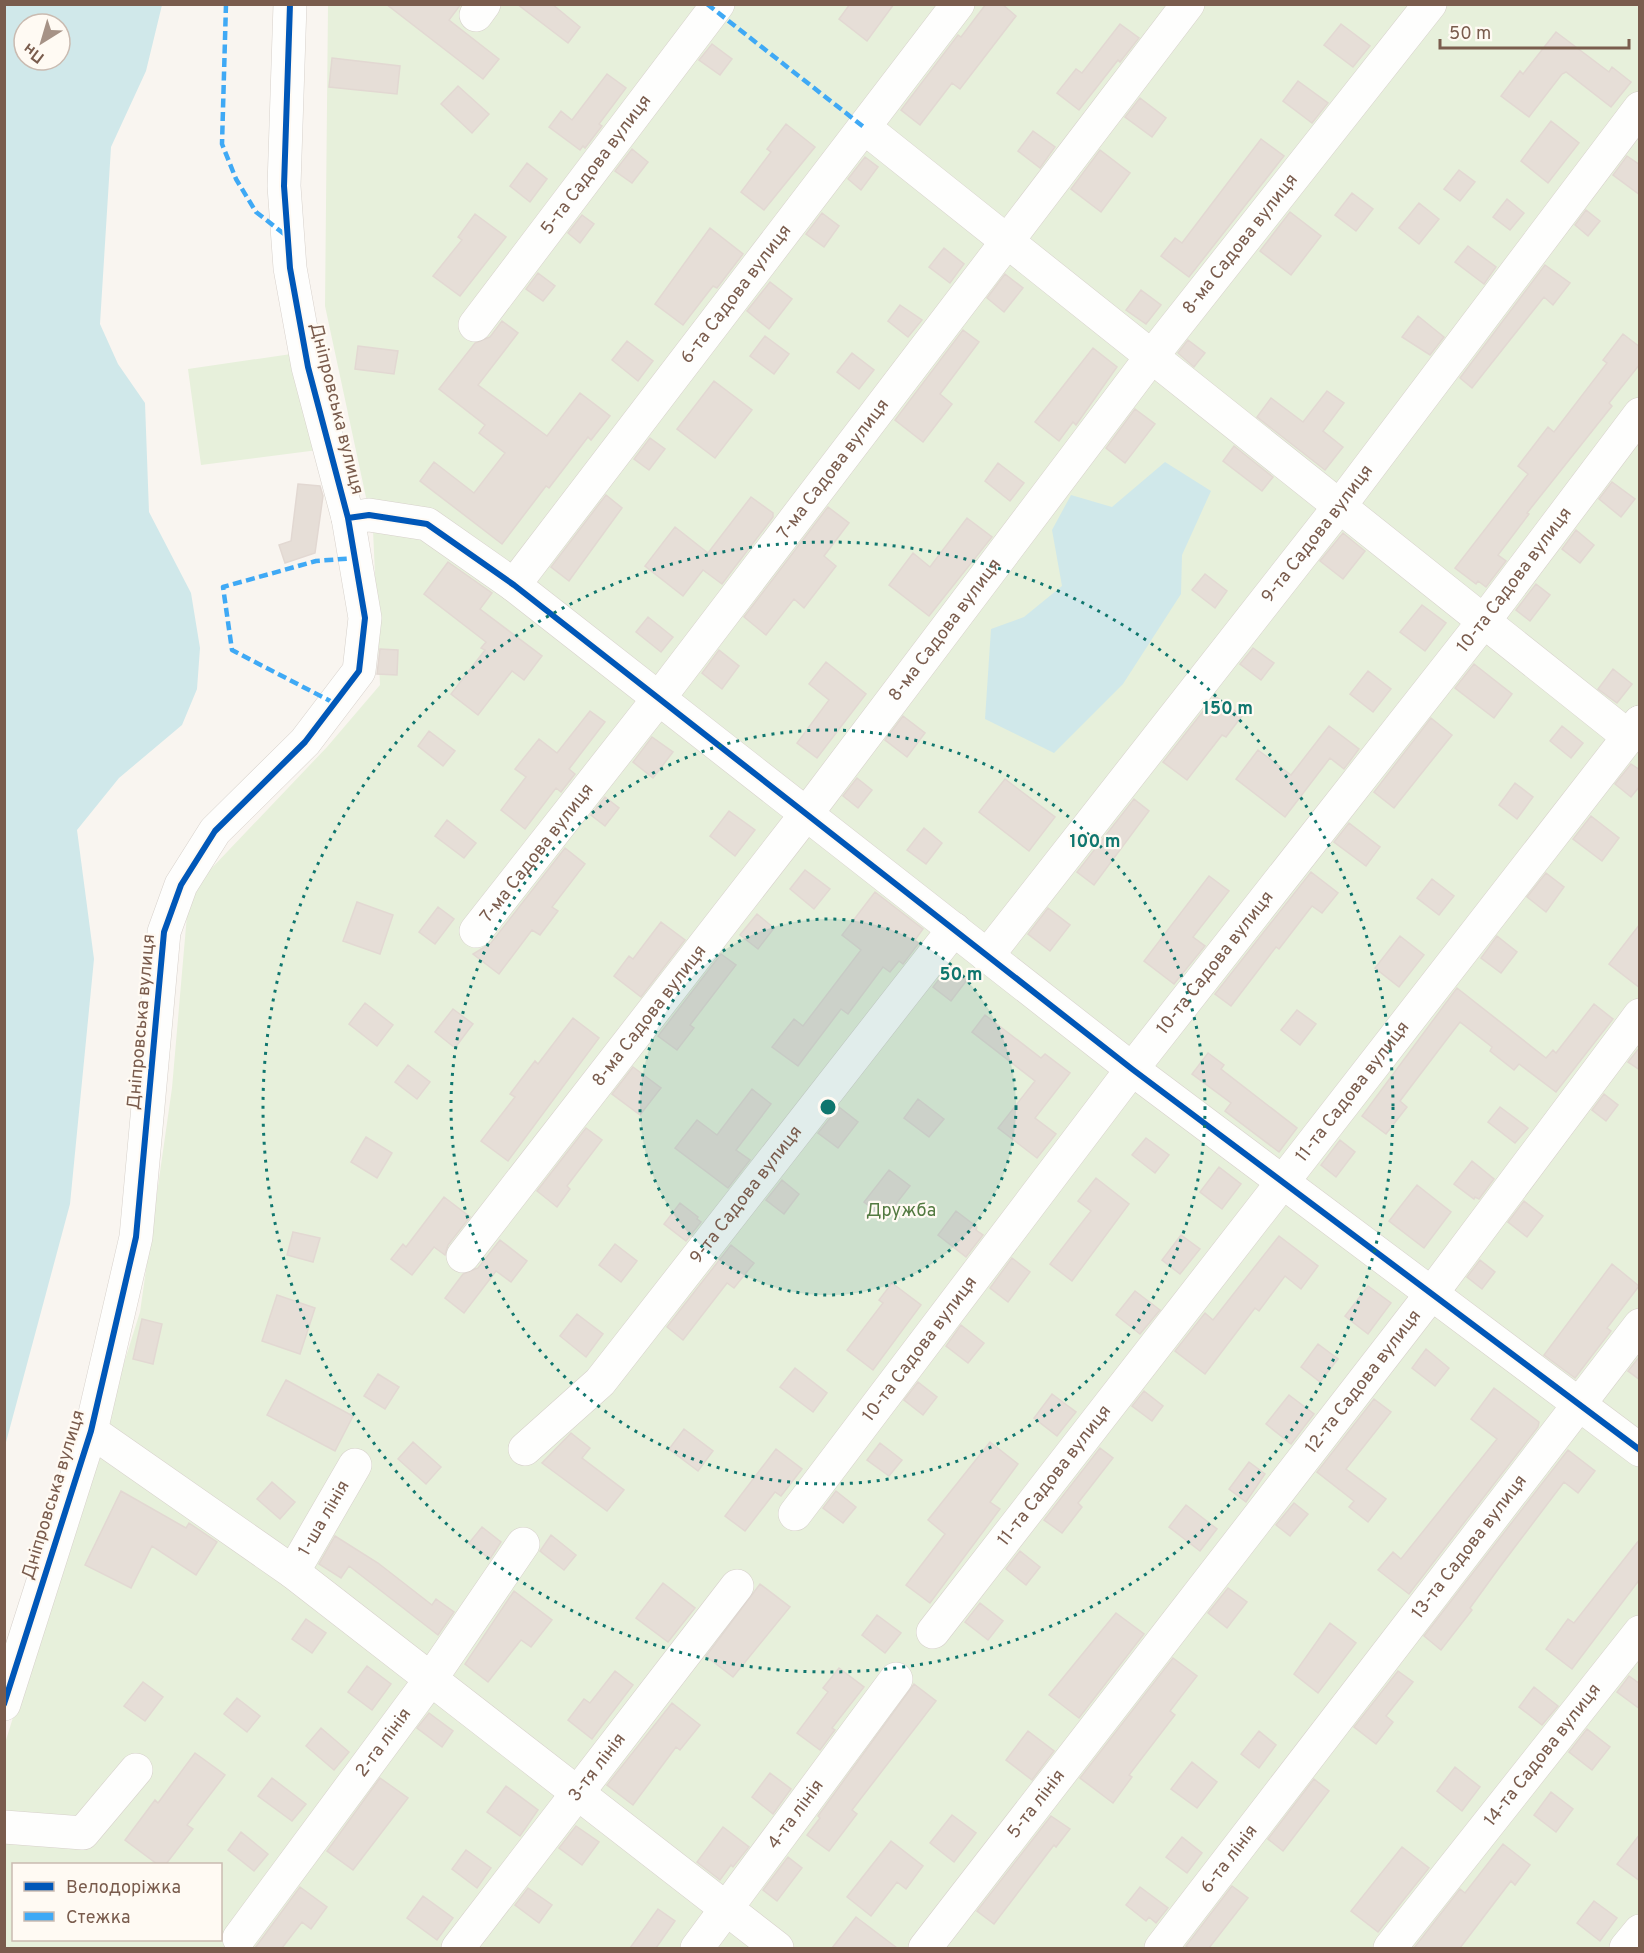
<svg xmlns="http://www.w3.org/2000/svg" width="1644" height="1953" font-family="Overpass,sans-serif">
<rect width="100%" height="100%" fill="#f9f5f0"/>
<!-- green -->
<path fill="#e7f0db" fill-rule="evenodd" d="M328,5H1639V1948H5V1743L140,1312L172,1088L189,892L327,747L380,685L373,530L325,306ZM14,1864H220V1940H14Z
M298,353L318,450L201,465L188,369Z"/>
<!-- water -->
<path fill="#d0e8ea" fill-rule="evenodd" d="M5,4L162,5L146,71L111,147L100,324L118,364L145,403L149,512L191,593L200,648L197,689L182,725L119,778L77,830L94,959L70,1204L5,1446ZM24,24H60V60H24Z
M1165,462L1211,491L1182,555L1181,594L1123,684L1054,753L985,719L991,629L1024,617L1062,586L1052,530L1071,495L1112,507Z"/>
<!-- building -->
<path fill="#e6ded7" stroke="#e2d8d2" stroke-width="1.5" d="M386,4H461L449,20L499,59L483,79Z
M517,4H552L580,27L568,43Z
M850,4H894L867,41L839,19Z
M986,4H1002L1016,16L960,89L952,83L920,125L901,110L958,35L961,37Z
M1120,24L1139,38L1120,62L1118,60L1079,110L1057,93L1076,69L1082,73Z
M1341,24L1370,46L1353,67L1324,45Z
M1556,32L1609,72L1612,67L1631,82L1611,107L1566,72L1562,74L1529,117L1501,96L1520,71L1523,74Z
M712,44L732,59L720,75L699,60Z
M332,58L400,66L397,94L329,87Z
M607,74L626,88L599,124L602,126L585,148L583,146L580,150L549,127L561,111L572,120Z
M1298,81L1328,103L1312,123L1283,101Z
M458,86L489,114L472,133L441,104Z
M1140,98L1166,118L1152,137L1125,117Z
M1551,121L1579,143L1548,183L1521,161Z
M786,124L815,147L764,210L741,192L771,152L767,149Z
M1033,131L1055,147L1040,168L1018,151Z
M1261,139L1284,156L1189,277L1161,256L1175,238L1182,243Z
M632,149L648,162L632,183L615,171Z
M1100,150L1130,173L1101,212L1071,189Z
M1627,156L1640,165V195L1613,175Z
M865,157L878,167L861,190L848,179Z
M527,163L547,179L530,202L510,186Z
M1459,170L1475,182L1460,201L1444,189Z
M1352,193L1373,209L1356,231L1335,215Z
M1507,199L1524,213L1510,230L1493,217Z
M1419,203L1439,219L1419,244L1399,228Z
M1586,210L1600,221L1588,236L1575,225Z
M1290,212L1321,236L1291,275L1260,251Z
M822,213L839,226L824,247L806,234Z
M475,214L506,237L460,296L433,276L462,240L458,237Z
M582,215L594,224L580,243L568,233Z
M710,228L743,254L717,288L713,286L683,325L655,304Z
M1468,246L1496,267L1484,284L1455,262Z
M944,248L964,264L950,283L929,267Z
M1545,265L1570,283L1553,305L1544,297L1472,388L1460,378Z
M538,273L555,286L543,301L526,289Z
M1005,274L1023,288L1004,312L987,298Z
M770,282L792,299L769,329L747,311Z
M1141,290L1161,305L1146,324L1126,310Z
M900,305L922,320L908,337L888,321Z
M1418,316L1444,337L1430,355L1402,337Z
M502,321L518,333L478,385L547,436L580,393L610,416L591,440L588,437L549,488L546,486L502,544L420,481L434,462L474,493L505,453L479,433L485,425L439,389L475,343L490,337Z
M963,330L979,342L940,394L952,404L923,442L895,420Z
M1623,334L1640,347V364L1609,403L1612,406L1527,513L1529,514L1498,555L1506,561L1486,587L1478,581L1476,584L1455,568L1528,474L1518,466L1548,427L1554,432L1607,363L1603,360Z
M765,336L789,354L774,374L750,356Z
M1188,340L1205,353L1194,367L1178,353Z
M627,341L653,361L638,381L612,360Z
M358,346L398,351L394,374L355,369Z
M1093,348L1117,367L1076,425L1073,422L1059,441L1035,422Z
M852,353L874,370L859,389L837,372Z
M714,381L752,410L715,458L677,429Z
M1327,391L1344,403L1323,431L1343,447L1325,470L1257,417L1271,398L1303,422Z
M1135,409L1155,424L1125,463L1106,448Z
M650,438L665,449L649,470L634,459Z
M1234,446L1273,477L1262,491L1223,461Z
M998,463L1024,483L1010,501L985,481Z
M1612,482L1635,499L1621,517L1599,499Z
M298,484L320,486L323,496L315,553L285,563L279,545L291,541Z
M606,495L622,508L569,581L551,567Z
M751,497L773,513V517L722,584L703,570L683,596L645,566L675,527L708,553Z
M828,507L849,523L824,556L836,566L804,608L794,599L766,635L744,617Z
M967,518L992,537L929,616L889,585L913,553L930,567Z
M1576,530L1594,545L1580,563L1562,549Z
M1343,533L1365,551L1343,579L1320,561Z
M448,562L492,593L480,609L542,656L524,680L512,671L478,715L451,694L485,650L481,648L486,642L424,594Z
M1205,574L1227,591L1215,608L1192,590Z
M1536,584L1550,595L1530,621L1516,610Z
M1422,605L1446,623L1425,651L1400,632Z
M648,617L673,637L661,652L636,632Z
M1253,648L1274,663L1261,680L1240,664Z
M380,649L398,650L397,675L377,674Z
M719,650L739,666L722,689L702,673Z
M826,662L866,694L817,758L797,743L829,700L809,684Z
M1474,664L1512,694L1494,718L1455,688Z
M1613,669L1632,684L1617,703L1598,689Z
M1368,671L1391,689L1373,712L1350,694Z
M1215,696L1242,716L1226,737L1222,735L1187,780L1163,762Z
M590,711L605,722L569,769L575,774L561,792L556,788L525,829L501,810L526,777L515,769L539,739L557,753Z
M903,716L925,733L907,757L885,740Z
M1431,718L1452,735L1394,808L1374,792Z
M1329,726L1359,749L1344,769L1330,758L1285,817L1236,779L1258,750L1291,775Z
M1562,726L1583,743L1571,758L1550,741Z
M429,731L455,751L443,766L418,746Z
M652,737L673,752L653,778L633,762Z
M1631,764L1640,770V786L1631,797L1615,784Z
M857,778L872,790L858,808L843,796Z
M1005,779L1055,817L1029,851L979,812Z
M1515,783L1533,797L1517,819L1499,805Z
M605,797L619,808L605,826L591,815Z
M1134,799L1149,811L1094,885L1077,872Z
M729,811L755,830L735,856L710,836Z
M1591,816L1619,838L1602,861L1573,839Z
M447,820L476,843L464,858L435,836Z
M1349,823L1380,847L1366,866L1334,842Z
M924,828L942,843L926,864L907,850Z
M565,848L585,864L552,907L558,911L540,935L532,930L499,974L473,954L491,943Z
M805,870L830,889L814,909L790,889Z
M1311,872L1338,893L1322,913L1312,906L1279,949L1276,947L1231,1006L1215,994Z
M1546,873L1564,887L1546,912L1527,897Z
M1209,876L1229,891L1193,937L1205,946L1174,984L1144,961Z
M1432,879L1454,896L1439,915L1417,898Z
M875,892L923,929L915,940L919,943L903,964L899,961L890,972L883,967L848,1014L841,1009L798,1066L772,1047L794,1019L803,1026L861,950L842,935Z
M357,902L393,915L380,954L343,941Z
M438,907L454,919L435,944L419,932Z
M1048,908L1070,925L1050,951L1028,934Z
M757,914L774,928L758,949L740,935Z
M661,922L685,940L641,997L614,976L629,956L633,959Z
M1640,924V988L1609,964Z
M1400,936L1424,955L1399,987L1375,968Z
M1497,936L1517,952L1501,973L1481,958Z
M721,954L736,965L690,1025L694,1028L677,1050L658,1036Z
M949,966L967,980L951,1001L933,987Z
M1457,988L1546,1058L1553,1050L1556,1053L1594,1004L1613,1019L1556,1092L1519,1064L1514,1070L1490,1051L1492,1047L1460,1022L1400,1101L1407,1107L1386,1134L1362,1116Z
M365,1003L393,1025L377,1046L349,1024Z
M453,1009L473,1024L455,1048L435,1032Z
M1297,1010L1316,1024L1300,1045L1281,1030Z
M985,1015L1041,1058L1045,1054L1070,1073L1035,1118L1056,1134L1037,1158L998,1128L1035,1081L972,1032Z
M573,1018L599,1038L508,1161L481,1141L515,1097L510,1094L535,1061L538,1064Z
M1640,1047V1070L1628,1062Z
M1208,1053L1224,1065L1221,1069L1297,1128L1279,1152L1225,1111L1231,1103L1192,1074Z
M408,1065L430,1082L417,1099L395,1082Z
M633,1067L661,1088L640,1115L612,1094Z
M752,1089L771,1104L736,1150L750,1160L728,1188L675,1148L697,1120L717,1135Z
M1604,1094L1618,1105L1606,1121L1592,1110Z
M918,1099L944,1119L929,1137L904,1118Z
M839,1107L858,1122L838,1148L818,1133Z
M1500,1107L1528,1128L1515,1143L1488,1122Z
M586,1128L602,1140L567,1186L570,1189L557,1207L537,1191Z
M366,1137L392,1153L377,1178L351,1162Z
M1146,1138L1169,1155L1155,1173L1132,1155Z
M1340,1140L1355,1152L1336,1177L1321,1165Z
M1472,1161L1494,1179L1479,1199L1475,1197L1474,1199L1454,1184Z
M1219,1167L1241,1184L1222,1209L1200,1192Z
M889,1170L910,1186L885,1218L864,1202Z
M1096,1178L1129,1204L1072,1281L1050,1264L1091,1211L1078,1201Z
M782,1180L799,1194L784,1214L766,1200Z
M1417,1185L1451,1212L1424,1248L1389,1221Z
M444,1197L470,1217L448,1245L445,1255L434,1247L412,1275L391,1259L403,1244L406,1247Z
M1524,1201L1543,1216L1527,1237L1508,1222Z
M680,1203L698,1217L697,1219L701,1222L686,1241L664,1224Z
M956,1211L977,1227L976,1230L983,1235L966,1257L938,1235Z
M293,1232L320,1238L313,1262L287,1255Z
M1181,1235L1200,1249L1180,1274L1162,1260Z
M1279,1236L1318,1266L1301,1289L1285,1276L1259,1311L1255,1308L1205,1374L1175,1351L1205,1313L1213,1320Z
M500,1240L527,1261L511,1282L496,1271L464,1313L445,1298L463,1274L478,1268Z
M615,1244L637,1261L621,1282L599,1265Z
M731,1245L754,1263L734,1288L727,1283L683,1340L667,1327Z
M1012,1258L1030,1272L1008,1302L990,1288Z
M1480,1260L1495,1272L1482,1289L1467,1277Z
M1612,1264L1639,1286L1607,1328L1611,1331L1575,1378L1544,1355Z
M892,1283L921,1305L873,1370L847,1350L883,1303L879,1300Z
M1368,1286L1391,1303L1368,1334L1345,1316Z
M1135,1291L1160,1310L1140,1334L1116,1315Z
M277,1295L315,1308L300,1354L262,1341Z
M577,1314L603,1334L586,1357L560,1336Z
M142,1319L162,1324L153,1364L133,1359Z
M961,1325L984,1343L968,1363L946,1346Z
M1318,1344L1338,1359L1320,1382L1301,1367Z
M1426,1349L1449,1368L1435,1386L1412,1368Z
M1640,1356V1380L1628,1371Z
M795,1368L827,1393L813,1412L780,1387Z
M378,1374L399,1387L385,1409L364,1396Z
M286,1380L353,1416L335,1451L267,1415Z
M918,1382L937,1397L923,1415L904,1400Z
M1494,1388L1539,1422L1538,1427L1409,1594L1378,1570L1393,1552L1401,1559L1497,1439L1471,1419Z
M1144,1391L1163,1406L1152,1421L1132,1406Z
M1052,1394L1076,1412L1057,1436L1034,1418Z
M1289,1395L1314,1414L1291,1444L1266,1424Z
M1374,1399L1391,1412L1346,1469L1386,1499L1368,1522L1349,1507L1354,1501L1317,1472Z
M684,1429L713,1451L698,1471L669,1449Z
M571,1433L590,1448L582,1458L624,1490L607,1511L542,1463Z
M413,1442L441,1467L426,1484L398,1459Z
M990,1442L1018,1464L990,1502L1000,1509L930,1603L906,1585L945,1534L928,1520Z
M880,1443L902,1460L889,1476L867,1460Z
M1100,1448L1113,1458L1078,1503L1082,1507L1062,1533L1044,1520Z
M776,1449L802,1469L781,1496L775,1492L745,1531L725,1516Z
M1568,1450L1595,1471L1578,1493L1564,1482L1499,1568L1470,1608L1472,1610L1441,1650L1424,1636Z
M1249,1462L1265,1474L1246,1502L1229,1489Z
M272,1482L295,1502L280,1519L257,1499Z
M121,1491L186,1528L189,1523L217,1542L196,1575L152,1546L131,1588L85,1565Z
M836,1491L856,1507L843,1523L823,1508Z
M1294,1503L1308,1514L1290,1536L1276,1525Z
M1186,1505L1217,1529L1200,1551L1169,1527Z
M482,1527L501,1542L490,1559L469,1543Z
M551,1535L576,1555L564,1570L540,1551Z
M335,1536L378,1563L432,1605L436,1599L454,1612L438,1635L349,1566L341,1578L319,1564Z
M1640,1539V1579L1572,1669L1546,1649L1568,1619L1574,1623Z
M1020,1551L1040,1567L1026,1585L1006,1569Z
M663,1583L695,1608L668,1642L636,1618Z
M760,1584L790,1607L733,1677L706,1656Z
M1228,1588L1247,1602L1227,1628L1208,1613Z
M514,1591L552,1620L531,1647L521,1640L488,1682L465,1664Z
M980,1603L1003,1621L988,1640L965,1622Z
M1116,1613L1144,1634L1079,1718L1049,1695Z
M877,1615L901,1633L885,1653L862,1635Z
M306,1619L326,1633L312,1653L292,1639Z
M1330,1623L1356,1643L1318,1693L1294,1674Z
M1173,1658L1197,1676L1170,1711L1175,1715L1129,1775L1132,1777L1113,1803L1080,1778Z
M367,1666L391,1684L372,1710L348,1692Z
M839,1668L864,1687L832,1728L835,1730L820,1750L797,1733L828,1692L823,1688Z
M615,1671L633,1685L592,1739L568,1720L584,1699L590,1703Z
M1398,1671L1413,1682L1386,1716L1393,1722L1376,1744L1354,1727Z
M1629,1676L1640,1684V1709L1617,1692Z
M143,1682L163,1697L145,1721L124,1706Z
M914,1684L936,1701L852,1810L857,1814L829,1851L807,1835L820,1818L818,1816Z
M1534,1687L1558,1706L1542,1725L1519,1707Z
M237,1698L260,1716L247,1732L224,1714Z
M672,1703L700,1725L680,1750L676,1747L633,1805L607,1785Z
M429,1713L453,1731L442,1747L417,1728Z
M321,1728L349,1752L334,1770L306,1746Z
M1587,1729L1610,1747L1592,1770L1569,1752Z
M1028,1731L1054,1751L1032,1780L1006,1760Z
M1259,1731L1276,1745L1259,1768L1241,1754Z
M195,1753L225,1775L187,1825L193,1829L166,1864H157L125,1840L155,1800L158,1803Z
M1192,1762L1217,1782L1197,1808L1171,1789Z
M1455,1767L1480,1787L1462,1811L1437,1791Z
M770,1773L791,1789L773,1814L752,1797Z
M272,1778L306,1804L292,1821L258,1796Z
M380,1778L408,1798L353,1870L327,1851Z
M1314,1779L1329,1791L1283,1851L1268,1839Z
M506,1786L538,1810L520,1836L487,1812Z
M1551,1792L1573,1809L1556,1832L1534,1815Z
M952,1815L976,1833L954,1862L930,1843Z
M1051,1816L1070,1829L1056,1847L1054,1845L994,1924L977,1911Z
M576,1826L599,1842L582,1865L559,1848Z
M723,1827L749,1847L733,1867L731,1865L720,1880L697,1862Z
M241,1832L268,1854L254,1871L228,1850Z
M1640,1834V1881L1617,1864Z
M1182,1837L1202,1853L1187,1873L1166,1857Z
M891,1841L923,1866L906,1889L897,1882L871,1916L847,1897Z
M1503,1844L1530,1865L1515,1885L1511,1881L1460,1948H1414L1460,1889L1465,1893Z
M1402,1847L1429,1868L1378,1932L1351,1911Z
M466,1850L491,1868L477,1888L452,1869Z
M788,1857L802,1868L777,1901L763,1890Z
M1232,1886L1248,1898L1209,1948H1189L1186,1946Z
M300,1887L327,1907L311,1929L302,1922L282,1948H255Z
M1140,1887L1168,1908L1156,1923L1149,1917L1146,1921L1126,1905Z
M528,1888L552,1905L539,1923L515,1905Z
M423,1896L453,1918L437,1940L407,1918Z
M1594,1901L1617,1918L1600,1941L1577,1923Z
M658,1909L675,1921L656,1948H630Z
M856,1917L897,1948H832Z"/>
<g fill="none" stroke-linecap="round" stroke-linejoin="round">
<defs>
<g id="minor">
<path d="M476,15L484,4"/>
<path d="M865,128L1629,737L1640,722"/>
<path id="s1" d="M475,325L718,4"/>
<path d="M348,518L369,515L427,524L514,585L1132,1069L1640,1450"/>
<path id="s2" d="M514,585L958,4"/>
<path id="s3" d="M476,931L659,698L1188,4"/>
<path id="s4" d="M987,956L1339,507L1640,108"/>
<path id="s5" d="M463,1256L807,813L1152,356L1430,4"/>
<path d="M91,1431L293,1572L777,1948"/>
<path id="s6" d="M525,1449L600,1382L954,929"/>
<path id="s7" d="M795,1514L1132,1069L1484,621L1640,414"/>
<path id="s8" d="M293,1572L355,1465"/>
<path id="s9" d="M933,1632L1640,722"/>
<path d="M4,1704L91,1431L136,1237L164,932L181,885L215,831L305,742L359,671L365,618L348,518L308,367L290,268L284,186L290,4"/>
<path d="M4,1827L83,1833L136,1770"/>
<path id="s10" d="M239,1938L430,1680L523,1544"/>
<path id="s11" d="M458,1948L737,1586"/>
<path id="s12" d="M697,1948L896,1679"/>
<path id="s13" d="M925,1948L1432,1293L1640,1015"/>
<path id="s14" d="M1161,1948L1640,1325"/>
<path id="s15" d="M1390,1948L1640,1632"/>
<path d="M1626,1948L1640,1931"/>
</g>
</defs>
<!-- minor casing -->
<use href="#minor" stroke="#d7d1cb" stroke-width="34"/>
<!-- minor -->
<use href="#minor" stroke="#fefefd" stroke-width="33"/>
<!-- quiet -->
<path stroke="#3fa9f5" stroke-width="4.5" stroke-dasharray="9 4.5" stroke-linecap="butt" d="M226,4L222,144L236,179L256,212L288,237
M707,4L865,128
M334,703L232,650L223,587L316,561L355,558"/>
<defs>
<path id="cycleway" d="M348,518L369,515L427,524L514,585L1132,1069L1640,1450
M4,1704L91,1431L136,1237L164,932L181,885L215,831L305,742L359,671L365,618L348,518L308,367L290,268L284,186L290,4"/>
</defs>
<!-- cycleway casing -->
<use href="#cycleway" stroke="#fffaf3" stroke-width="10"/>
<!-- cycleway -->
<use href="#cycleway" stroke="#0057b8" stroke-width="6"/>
</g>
<!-- distance rings -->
<circle cx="828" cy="1107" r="188" fill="#0f766e" fill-opacity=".12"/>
<g fill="none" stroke="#0f766e" stroke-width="3" stroke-dasharray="3 6">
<circle cx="828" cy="1107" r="188"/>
<circle cx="828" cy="1107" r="377"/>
<circle cx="828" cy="1107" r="565"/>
</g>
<g text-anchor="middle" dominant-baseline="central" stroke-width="4.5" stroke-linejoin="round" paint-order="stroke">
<!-- street labels -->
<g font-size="18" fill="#7a5c4d" stroke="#fffaf3">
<text stroke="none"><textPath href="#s1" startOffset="201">5-та Садова вулиця</textPath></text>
<text stroke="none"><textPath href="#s5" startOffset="1276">8-ма Садова вулиця</textPath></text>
<text stroke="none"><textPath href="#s2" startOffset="366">6-та Садова вулиця</textPath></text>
<text transform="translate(336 409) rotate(76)">Дніпровська вулиця</text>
<text stroke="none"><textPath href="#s3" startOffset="584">7-ма Садова вулиця</textPath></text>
<text stroke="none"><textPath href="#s4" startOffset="536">9-та Садова вулиця</textPath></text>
<text stroke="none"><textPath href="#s7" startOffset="1179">10-та Садова вулиця</textPath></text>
<text stroke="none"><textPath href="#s5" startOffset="790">8-ма Садова вулиця</textPath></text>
<text stroke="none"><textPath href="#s3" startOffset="99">7-ма Садова вулиця</textPath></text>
<text stroke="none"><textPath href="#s7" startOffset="693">10-та Садова вулиця</textPath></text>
<text stroke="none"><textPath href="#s5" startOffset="304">8-ма Садова вулиця</textPath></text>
<text transform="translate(142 1022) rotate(-85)">Дніпровська вулиця</text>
<text stroke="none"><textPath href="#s9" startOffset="684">11-та Садова вулиця</textPath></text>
<text stroke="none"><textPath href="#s6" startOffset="338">9-та Садова вулиця</textPath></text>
<text stroke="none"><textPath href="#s7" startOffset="207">10-та Садова вулиця</textPath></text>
<text stroke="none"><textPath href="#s13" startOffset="716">12-та Садова вулиця</textPath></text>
<text stroke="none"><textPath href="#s9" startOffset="198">11-та Садова вулиця</textPath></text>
<text transform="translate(54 1495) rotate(-73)">Дніпровська вулиця</text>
<text stroke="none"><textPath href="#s8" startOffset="62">1-ша лінія</textPath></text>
<text stroke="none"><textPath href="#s14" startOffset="506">13-та Садова вулиця</textPath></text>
<text stroke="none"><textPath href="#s10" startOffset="243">2-га лінія</textPath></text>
<text stroke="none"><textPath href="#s15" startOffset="246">14-та Садова вулиця</textPath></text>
<text stroke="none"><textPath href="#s11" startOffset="228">3-тя лінія</textPath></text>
<text stroke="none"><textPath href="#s13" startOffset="182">5-та лінія</textPath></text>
<text stroke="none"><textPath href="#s12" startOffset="166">4-та лінія</textPath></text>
<text stroke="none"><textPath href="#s14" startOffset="112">6-та лінія</textPath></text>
</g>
<!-- park labels -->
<g font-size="18" fill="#537a41" stroke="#fffaf3">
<text x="901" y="1211">Дружба</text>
</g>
</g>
<circle cx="828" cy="1107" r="9" fill="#0f766e" stroke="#fffaf3" stroke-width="3"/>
<g font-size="18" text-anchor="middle" font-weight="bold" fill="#0f766e" stroke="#fffaf3" stroke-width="4.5" stroke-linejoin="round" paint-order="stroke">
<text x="1228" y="714">150 m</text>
<text x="1095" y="847">100 m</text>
<text x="961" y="980">50 m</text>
</g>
<!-- border -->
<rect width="1644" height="1953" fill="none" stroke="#7a5c4d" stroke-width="12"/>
<!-- legend -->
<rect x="12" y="1863" width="210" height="78" fill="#fffaf3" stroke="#cabbb1" stroke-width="1.5"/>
<rect x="24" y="1882" width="30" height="9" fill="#0057b8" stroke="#cabbb1" stroke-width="1.5"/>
<text x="66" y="1893" font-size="18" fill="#7a5c4d">Велодоріжка</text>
<rect x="24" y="1912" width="30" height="9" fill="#3fa9f5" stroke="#cabbb1" stroke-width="1.5"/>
<text x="66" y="1923" font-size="18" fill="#7a5c4d">Стежка</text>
<!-- north arrow -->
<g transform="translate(42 42) rotate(217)"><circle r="28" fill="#fffaf3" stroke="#cabbb1" stroke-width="1.5"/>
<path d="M0-4.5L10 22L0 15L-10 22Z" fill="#a69286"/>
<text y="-9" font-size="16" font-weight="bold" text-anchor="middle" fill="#7a5c4d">Пн</text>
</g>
<!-- scale -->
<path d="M1440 39v9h189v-9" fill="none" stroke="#7a5c4d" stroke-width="3"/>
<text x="1449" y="39" font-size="18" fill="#7a5c4d" stroke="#fffaf3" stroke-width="4.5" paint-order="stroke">50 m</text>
</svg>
